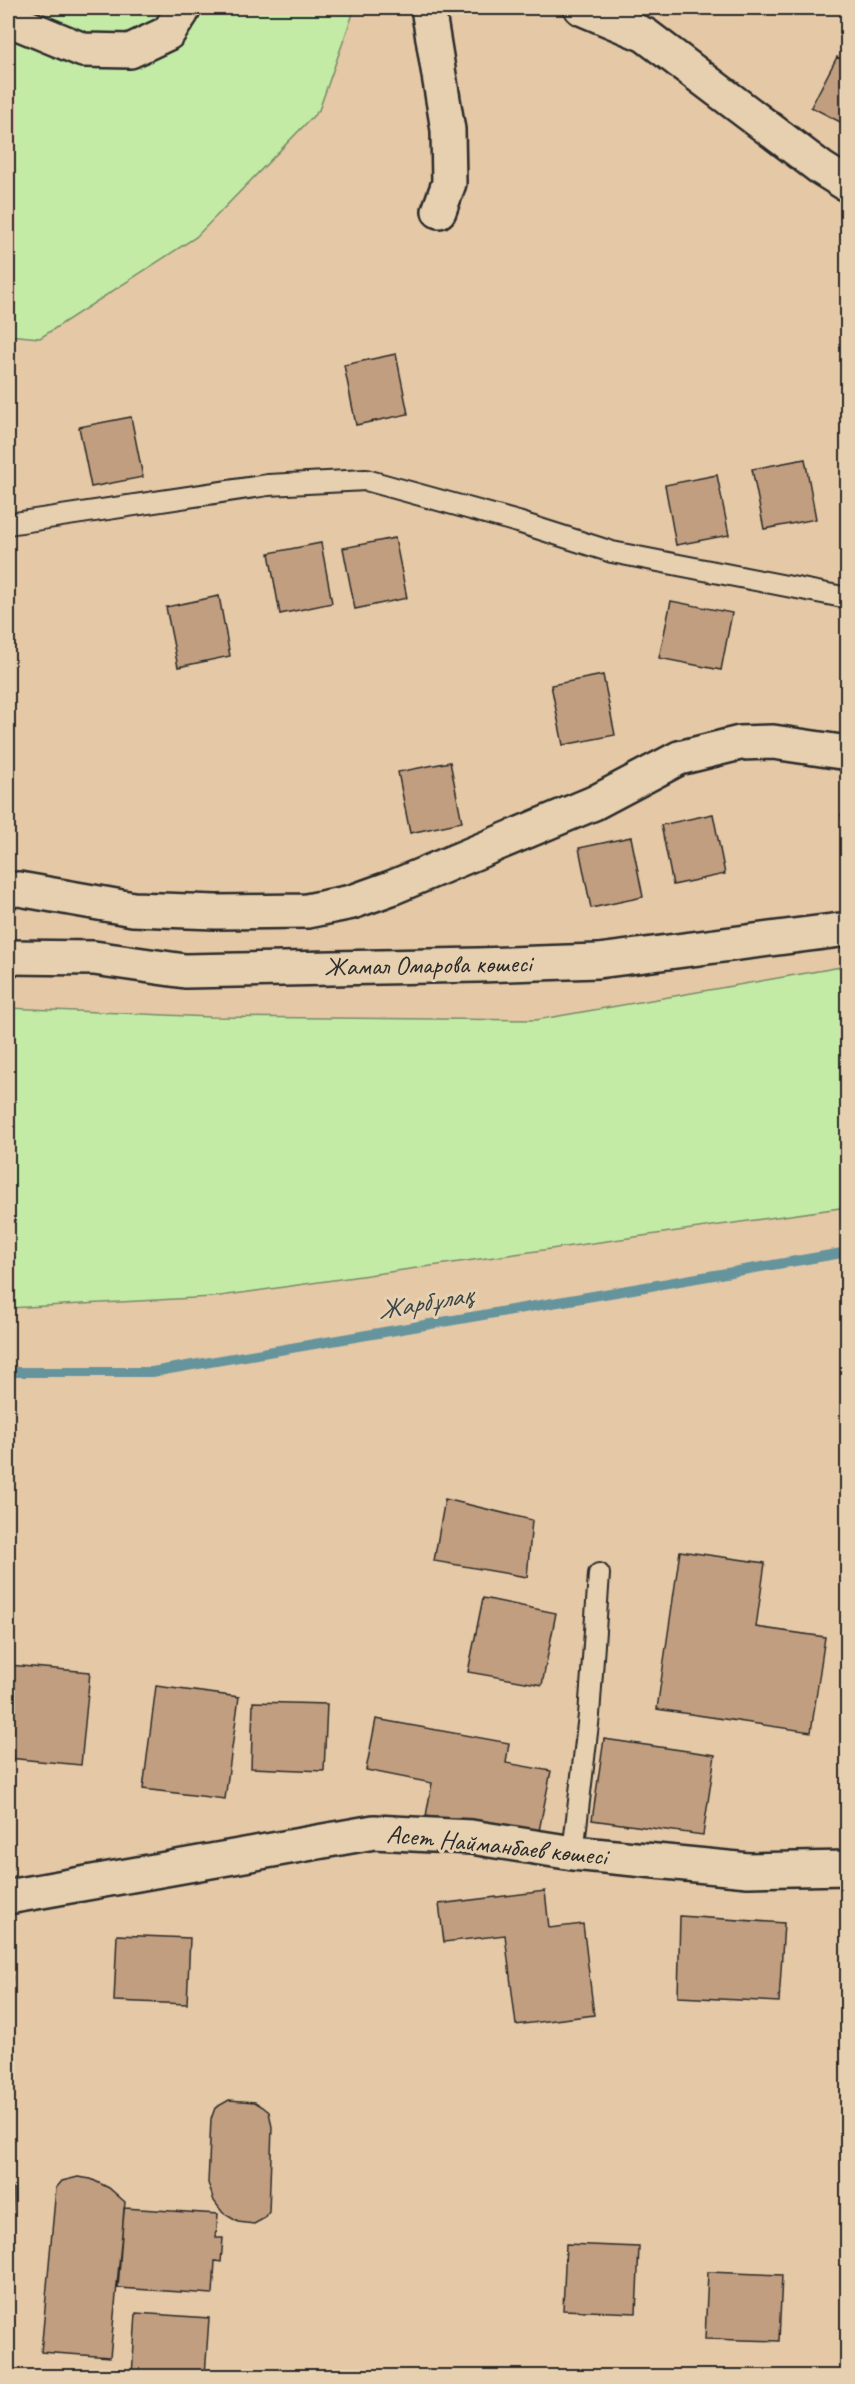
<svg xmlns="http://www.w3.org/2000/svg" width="855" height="2384" font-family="Caveat,sans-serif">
<rect width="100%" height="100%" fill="#e5c8a6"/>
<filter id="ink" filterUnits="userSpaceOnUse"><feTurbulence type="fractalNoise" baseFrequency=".0167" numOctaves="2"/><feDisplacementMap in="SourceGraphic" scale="12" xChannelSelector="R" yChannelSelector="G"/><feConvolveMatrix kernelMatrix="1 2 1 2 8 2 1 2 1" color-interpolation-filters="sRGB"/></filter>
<g filter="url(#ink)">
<!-- green -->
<path fill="#c3eba6" stroke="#778b68" stroke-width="1.5" d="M8,8H355L319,110L196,237L40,338L8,335Z
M847,966V1207L213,1297L8,1308V1008L210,1017L536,1020Z"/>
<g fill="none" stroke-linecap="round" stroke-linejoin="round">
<!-- stream -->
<path stroke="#65949d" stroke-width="10" d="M8,1372H152L848,1252"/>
</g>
<!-- building -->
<path fill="#c19e7f" stroke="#2b2b2b" stroke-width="1.5" d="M837,57L848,62V126L811,107Z
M396,354L408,414L356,425L344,365Z
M131,417L143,477L91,487L79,427Z
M805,459L816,519L764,529L752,469Z
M717,475L729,535L676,545L665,485Z
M395,538L407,598L355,609L343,548Z
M321,543L332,603L280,614L269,553Z
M219,596L230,656L178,667L166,607Z
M671,601L732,613L721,670L659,658Z
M603,675L615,735L563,745L551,685Z
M450,762L462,822L410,833L398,772Z
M848,813V849L841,814Z
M713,814L725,874L673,885L661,825Z
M631,837L643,897L591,908L579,848Z
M445,1499L532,1520L527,1577L434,1561Z
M680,1551L765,1563L756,1627L825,1637L811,1732L657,1709Z
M483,1598L556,1613L542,1685L468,1672Z
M9,1665L90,1672L81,1765L8,1758Z
M156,1686L239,1697L225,1799L143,1789Z
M253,1702L327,1704L324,1771L251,1768Z
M376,1719L509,1743L506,1763L551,1771L538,1836L426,1816L432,1783L366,1770Z
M604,1739L715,1755L703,1835L592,1820Z
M545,1891L549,1928L583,1924L594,2015L516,2025L505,1935L444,1942L439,1904Z
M680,1916L784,1923L779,2002L678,1997Z
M117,1935L190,1938L187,2004L114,2001Z
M8,1945H13L11,2026L8,2025Z
M229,2100L255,2102L263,2107L269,2112L272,2127L269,2212L265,2218L254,2224L238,2222L223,2213L214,2201L208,2183L211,2119L215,2108Z
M78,2177L91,2179L109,2188L125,2202L110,2357L41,2352L56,2188L62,2181Z
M8,2189H13L9,2356H8Z
M124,2208L218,2214L216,2238H223L221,2262L215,2261L213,2294L118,2288Z
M566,2244L639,2247L636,2313L563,2310Z
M708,2272L782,2275L779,2341L705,2339Z
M136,2313L209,2318L205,2376H132Z"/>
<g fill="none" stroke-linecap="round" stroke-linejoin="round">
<defs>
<path id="lane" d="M8,524L268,485L366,480L518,522L612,552L848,598
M573,1853L589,1715L599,1574"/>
<path id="street" d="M428,8L448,130L449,183L439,211
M581,8L645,35L821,168L848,185
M8,19L83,50L130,51L168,33L182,12L181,8
M8,890L19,889L133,909L216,912L307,911L352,902L391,888L594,803L679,758L740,743L773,742L848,753
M8,957L94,958L185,971L478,965L598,961L848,929
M8,1897L374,1832L471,1837L573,1853L748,1870L848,1868"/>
</defs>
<!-- lane casing -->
<use href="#lane" stroke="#2b2b2b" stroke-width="24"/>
<!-- street casing -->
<use href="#street" stroke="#2b2b2b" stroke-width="38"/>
<!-- lane -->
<use href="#lane" stroke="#e6d0af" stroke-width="20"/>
<!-- street -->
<use href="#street" stroke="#e6d0af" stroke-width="33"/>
</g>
</g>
<g text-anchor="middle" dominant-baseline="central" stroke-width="6" stroke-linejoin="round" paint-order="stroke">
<!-- street labels -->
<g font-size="26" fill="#2b2b2b" stroke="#e6d0af">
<text transform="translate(428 965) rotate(-1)">Жамал Омарова көшесі</text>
<text transform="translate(497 1845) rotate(6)">Асет Найманбаев көшесі</text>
</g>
<!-- water labels -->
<g font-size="27" font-style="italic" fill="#3a4548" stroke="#e6d0af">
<text transform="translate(425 1302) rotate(-10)">Жарбұлақ</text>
</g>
</g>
<!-- margin -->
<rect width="855" height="2384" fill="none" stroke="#e6d0af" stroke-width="30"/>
<rect x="15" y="15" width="825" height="2354" fill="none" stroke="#2b2b2b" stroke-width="2" filter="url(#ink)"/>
</svg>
